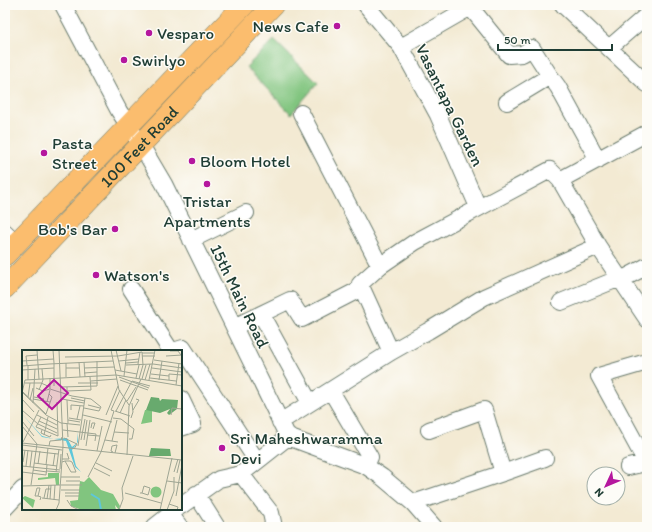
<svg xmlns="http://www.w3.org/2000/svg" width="652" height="532" font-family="Itim,sans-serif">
<rect width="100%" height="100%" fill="#fdfcf7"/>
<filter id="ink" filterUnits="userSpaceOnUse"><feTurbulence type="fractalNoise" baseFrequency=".025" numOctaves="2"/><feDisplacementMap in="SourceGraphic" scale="8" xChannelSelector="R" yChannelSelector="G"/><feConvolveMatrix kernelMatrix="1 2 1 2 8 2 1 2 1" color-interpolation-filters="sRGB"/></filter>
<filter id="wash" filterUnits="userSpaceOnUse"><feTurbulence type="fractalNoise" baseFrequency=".012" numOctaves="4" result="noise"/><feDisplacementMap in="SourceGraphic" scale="16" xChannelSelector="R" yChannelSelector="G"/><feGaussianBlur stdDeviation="0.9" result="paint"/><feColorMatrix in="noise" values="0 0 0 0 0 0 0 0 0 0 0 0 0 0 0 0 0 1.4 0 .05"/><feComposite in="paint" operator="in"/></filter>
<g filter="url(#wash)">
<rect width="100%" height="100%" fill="#f3ead3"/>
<!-- green -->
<path fill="#81c57f" stroke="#50815a" d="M274,40L318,83L291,114L246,67Z"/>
</g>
<g filter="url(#ink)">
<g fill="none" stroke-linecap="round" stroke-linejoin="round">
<defs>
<path id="minor" d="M63,5L119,111L141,145L164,184L288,437
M366,5L401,47L438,115L478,207
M563,5L647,84
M471,8L509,55L522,54L532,48L550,76
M401,47L474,5
M609,48L647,15
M507,102L550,76L558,87L598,160
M301,113L380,266
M560,180L647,133
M5,232L16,243
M191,240L246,213
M621,280L647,266
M131,289L171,351
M561,302L620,278
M261,314L310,403
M234,327L290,300L302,319L362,288
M173,351L183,348L257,461
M391,352L360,284L380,266L415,242L550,170L560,180L598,246L647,319
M647,362L599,376L647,464
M331,391L370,457L366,466
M181,399L193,424L181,428
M280,422L391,352L428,331L484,297L598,246
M628,467L646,463
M503,473L545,458
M241,474L271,513L274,527
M196,494L217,527
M413,503L503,473L484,410L429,430
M181,506L219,479L241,474L288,437L366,466L382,477L413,503L434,527
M5,508L23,489
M170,514L180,527
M154,527L177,509"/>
<g id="major">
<path d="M5,255L244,5"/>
<path id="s1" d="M5,288L273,5"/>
</g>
</defs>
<!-- minor casing -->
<use href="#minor" stroke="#697a6c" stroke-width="18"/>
<!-- major casing -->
<use href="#major" stroke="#697a6c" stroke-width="22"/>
<!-- minor -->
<use href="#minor" stroke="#fff" stroke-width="16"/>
<!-- major -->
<use href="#major" stroke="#fbbd6e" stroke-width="21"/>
</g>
</g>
<!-- markers -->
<g fill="#b5179e" stroke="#fdfcf7" stroke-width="1.5">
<circle cx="337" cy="26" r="4"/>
<circle cx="149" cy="33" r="4"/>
<circle cx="124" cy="60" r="4"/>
<circle cx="44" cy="153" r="4"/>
<circle cx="192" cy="161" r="4"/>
<circle cx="207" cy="184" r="4"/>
<circle cx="115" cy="229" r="4"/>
<circle cx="96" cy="275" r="4"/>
<circle cx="222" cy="448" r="4"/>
</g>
<g text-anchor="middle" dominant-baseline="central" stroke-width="3" stroke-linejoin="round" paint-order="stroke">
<!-- poi labels -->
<g font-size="17" fill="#1f3d34" stroke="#fdfcf7" text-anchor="start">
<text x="329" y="26" text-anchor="end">News Cafe</text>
<text x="157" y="33">Vesparo</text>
<text x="132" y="60">Swirlyo</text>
<text x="52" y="143">Pasta<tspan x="52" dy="20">Street</tspan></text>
<text x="200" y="161">Bloom Hotel</text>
<text x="207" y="201" text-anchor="middle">Tristar<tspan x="207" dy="20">Apartments</tspan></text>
<text x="107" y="229" text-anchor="end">Bob's Bar</text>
<text x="104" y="275">Watson's</text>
<text x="230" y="438">Sri Maheshwaramma<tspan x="230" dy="20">Devi</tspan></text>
</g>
<!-- street labels -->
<g font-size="17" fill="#1f3d34" stroke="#fdfcf7">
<text transform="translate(450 105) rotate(64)">Vasantapa Garden</text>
<text stroke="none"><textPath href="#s1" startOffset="195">100 Feet Road</textPath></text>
<text transform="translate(240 296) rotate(64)">15th Main Road</text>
</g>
</g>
<!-- overview -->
<g transform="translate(22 350)">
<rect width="160" height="160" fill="#f3ead3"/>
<path d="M123,60H130V72L119,74ZM26,123H37V135H34L33,128L16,130V128L26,127ZM67,127L79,140L91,144L98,156L97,160L93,155L94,160H60L49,156L48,151L56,150L58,131L62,132ZM128.5 142a5.5 5.5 0 1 1 11 0a5.5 5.5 0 1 1-11 0ZM3,146L13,150L11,158L0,148Z" fill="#81c57f"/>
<path d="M129,47L137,48L138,51L140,49L156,50L155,59L147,65L145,63L148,59L138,63L124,60ZM129,98L148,99L149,106H127Z" fill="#68aa6e"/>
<path d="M0,64L20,86L32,89L45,88L50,97L55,93L56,82V92L50,100L54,116L59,122L53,117L44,91L20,87Z" fill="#5ec7da"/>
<path fill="none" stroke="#5ec7da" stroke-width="2" d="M69,144L77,149L79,160"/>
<path fill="none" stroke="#9ea593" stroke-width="1" d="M15,0L17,29M31,0L32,13M89,0L94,25L160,36M94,0L99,21M148,1H156L159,5M120,3H133M120,6H133M144,6L160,5M43,7L96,6L120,2M132,10L160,14M0,11L32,9M97,11L117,9M57,12L58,27M62,12L63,27M32,13V36M44,13V27M104,13L116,12M27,14L91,11M116,14L118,2M5,15L4,6L15,5M6,15V30M104,15L131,14L160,18M0,16L27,14M44,18H57M62,18L92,17M130,18L160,22M0,20L32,18M93,20L115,24M62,23L75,22M129,24L147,26M94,25L97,40L107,55M102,26L105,0M97,27L127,38M114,28L117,15M128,28L154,31M117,29L121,15L120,2M120,29L124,15M98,30L126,40M123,30L128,14M127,30L133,0M137,30L140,11M147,30V24L160,25M69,31L95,29M3,33H19L28,37M56,33H76M154,35L157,13M39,37L75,36V11M45,37V41L69,40L68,27M14,38L21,41L28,39V28M28,39L50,46M17,40L21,30L20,19M1,42L24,64M0,43L3,30L94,25M1,43L24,65L39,73L58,75M50,46L69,49L79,57L77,61L62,58M6,47L8,33M12,47L22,49L20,51M49,48L63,51M0,49L12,62M11,49L28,52M40,49L62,53M8,50L11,38M45,50L46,73M105,51L114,37M25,52L28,40M11,53L13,19M66,55L78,58M0,60L16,74L35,83M49,60V55L62,56M111,60L117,50L114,49M92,61L89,60L98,40M93,61L108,66M94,61L110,31L128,36M98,63L104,50M24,64L30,47L27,44M15,65L35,75M61,65L90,72M84,65L96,36M149,65L150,58L160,59M19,67L14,77L36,86L35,52M47,68L59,70M91,68L99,69L112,79L110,89H107M109,68L111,62L110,53M55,69L58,56M46,70L58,72M0,71L12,86M17,71L35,79M45,73L46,87M0,76L15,94L9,135M69,78L70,73H73L71,79M20,80L19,83L28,87L29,85M41,80L74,84L73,91M92,82L107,83M22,85L26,67M65,85L78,86M42,88L55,94L52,99M59,90L63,69M62,90L65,70M83,90L96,92M90,91L95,70M1,92L17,60M0,93L160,110M0,95L40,100M27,96L28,91L39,90L40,87M56,96L63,48M64,96L68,70M0,100L36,104M75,101L80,76M79,102L92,61M91,102L89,101L90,96L95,95L93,103M105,105L107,56L119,29M40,109H47L45,103M1,112L3,100M40,112L43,111H48L50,112L54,122H49L43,111M12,113L35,116M74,113L90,121M16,114L18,101M24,115L26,98M0,116L38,120M4,116L6,100M31,116L33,103M8,117L10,101M72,118L88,126M38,119L39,104M11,120L25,122M25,121L38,122M0,122L24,125L25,115M34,122L37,99M152,122L156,109M155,123L158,110M39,127H58M66,127L79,102M44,131H58M145,131L160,133M39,135H60M0,136L38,135M39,140H58M43,143H58M103,143L139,153M118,143H120L126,145L128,138L122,136L120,143M16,146L18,138H15L13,146H16L19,147L18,150M43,146H57M154,146L160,115M20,148L37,150M22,148L24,139H29M25,149L27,135M28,149L29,135M32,150L33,135M45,150L49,156L57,160M147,154L156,157L155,160M34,160L37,153L41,96L37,0M97,160L101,149L100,138L111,106M138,160L150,108M145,160L152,141V127"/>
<path fill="#b5179e" fill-opacity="0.15" stroke="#b5179e" stroke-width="2" d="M32,30L46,43L30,59L16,46Z"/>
<rect width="160" height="160" fill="none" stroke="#1f3d34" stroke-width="2"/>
</g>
<!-- margin -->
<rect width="652" height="532" fill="none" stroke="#fdfcf7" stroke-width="20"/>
<!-- north arrow -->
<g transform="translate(606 486) rotate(226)"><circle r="19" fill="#fdfcf7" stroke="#a4b0a9"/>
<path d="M0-3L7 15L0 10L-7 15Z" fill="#b5179e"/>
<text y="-6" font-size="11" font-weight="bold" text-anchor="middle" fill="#1f3d34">N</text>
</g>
<!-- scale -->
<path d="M498 44v6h114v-6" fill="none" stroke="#1f3d34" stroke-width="2"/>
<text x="504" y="44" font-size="12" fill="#1f3d34" stroke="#fdfcf7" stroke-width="3" paint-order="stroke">50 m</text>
</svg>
